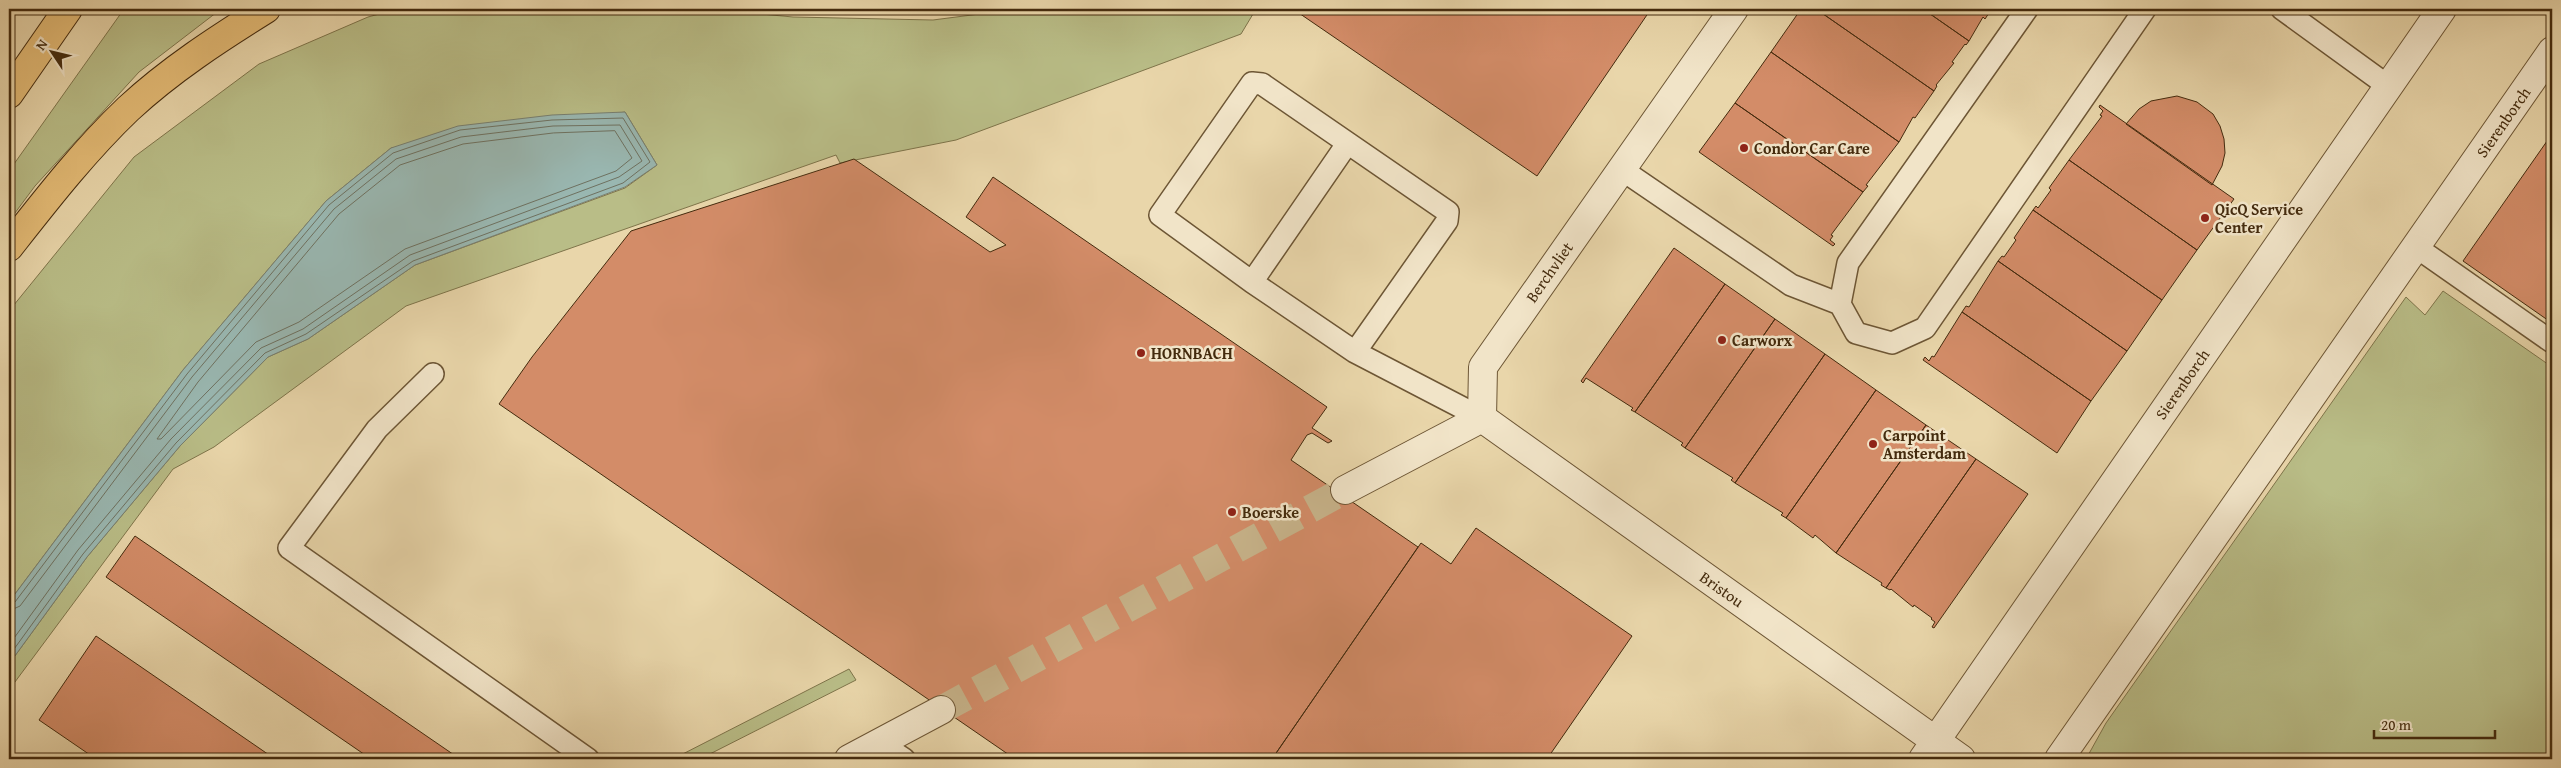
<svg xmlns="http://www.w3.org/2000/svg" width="2561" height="768" font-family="'Gentium Book Plus',serif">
<rect width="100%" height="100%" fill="#e9d6aa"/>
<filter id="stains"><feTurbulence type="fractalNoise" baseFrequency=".004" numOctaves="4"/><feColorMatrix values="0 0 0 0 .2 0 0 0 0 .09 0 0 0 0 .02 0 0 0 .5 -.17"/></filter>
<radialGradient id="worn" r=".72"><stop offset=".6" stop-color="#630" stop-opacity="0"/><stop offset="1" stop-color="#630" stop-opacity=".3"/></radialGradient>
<!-- green -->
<path fill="#b9bd87" stroke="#7e744a" d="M124,9H221L139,72L35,186L9,221V171Z
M398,9H708L793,17L933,20L1018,9H1256L1241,34L956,140L840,163L836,155L406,306L214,447L173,469L9,690V664L87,557L180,446L268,357L308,339L415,265L625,188L657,165L625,112L391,148L326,201L183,370L9,602V311L134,157L259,64L368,17Z
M2443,291L2552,367V759H2086L2106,723L2406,297L2425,315Z
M849,669L856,680L700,759H673Z"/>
<!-- water -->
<path fill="#99b7b1" stroke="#777f70" d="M625,112L657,165L625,187L415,265L308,339L268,357L180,446L87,557L9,664V602L183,370L326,201L391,148L458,126L552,115Z"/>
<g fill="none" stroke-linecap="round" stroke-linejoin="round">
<!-- shore -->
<path stroke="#6e7160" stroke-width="1" d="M615,131L632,158L616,171L405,249L299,322L256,342L161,439H157L198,382L339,214L400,165L463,144L553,133Z
M9,605L15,602L187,374L329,205L393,153L460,130L552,120L623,118L650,162L623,183L413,261L306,334L265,353L176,443L83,554L9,656
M9,611L20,606L192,377L334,209L396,159L461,137L553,126L620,125L642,161L619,177L410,255L303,329L261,348L171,439L78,550L9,645"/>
</g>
<!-- building -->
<path fill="#d38c68" stroke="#442b0e" d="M1293,9H1651L1537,176Z
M1801,9H1816L1934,91L1915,118L1913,117L1899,142L1771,52Z
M1816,9H1923L1969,41L1966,45L1965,44L1952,62L1954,63L1936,85L1937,86L1934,91Z
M1923,9H1989L1987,12L1989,13L1985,19L1983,17L1969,41Z
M1771,52L1899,142L1866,185L1868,186L1863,192L1735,103Z
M2177,96L2197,102L2213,114L2220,126L2224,139L2225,153L2222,166L2212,185L2126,124L2139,109L2151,101Z
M1735,103L1863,192L1831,235L1833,236L1830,240L1835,244L1833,246L1699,152Z
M2100,105L2234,199L2197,250L2069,160L2102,116L2100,115L2103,111L2099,107Z
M2552,134V323L2463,261Z
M854,159L990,252L1006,245L966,217L993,177L1327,407L1312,428L1332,441L1328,443L1312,433L1307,435L1291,460L1418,547L1272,759H1015L499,404L532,357L631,231Z
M2069,160L2197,250L2162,300L2033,210L2036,206L2038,208L2051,190L2049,188Z
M2033,210L2162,300L2127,351L1998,261L2002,256L2004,257L2016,240L2014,238Z
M1674,248L1725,284L1635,412L1631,410L1633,408L1586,378L1583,383L1581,381Z
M1998,261L2127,351L2091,401L1962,312L1966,306L1969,307Z
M1725,284L1775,319L1685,448L1681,445L1683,443L1635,412Z
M1962,312L2091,401L2057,453L1923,360L1925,357L1929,361L1932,356L1934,357Z
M1775,319L1825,354L1735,483L1731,480L1733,478L1685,448Z
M1825,354L1876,390L1786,518L1781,515L1783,513L1735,483Z
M1876,390L1926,425L1836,553L1815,535L1813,538L1786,518Z
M1926,425L1976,459L1886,588L1881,585L1882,583L1836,553Z
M1976,459L2028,494L1934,628L1932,627L1935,622L1931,619L1932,618L1914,605L1913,607L1891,589L1890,590L1886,588Z
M1476,528L1632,636L1547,759H1272L1421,543L1451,564Z
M135,536L460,759H371L106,577Z
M96,636L275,759H96L39,720Z"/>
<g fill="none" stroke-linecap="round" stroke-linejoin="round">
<!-- street-tunnel -->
<path stroke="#c8b48b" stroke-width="28" stroke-dasharray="28 14" stroke-linecap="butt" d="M941,710L1345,490"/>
<defs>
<path id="lane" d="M2282,9L2388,86
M1621,169L1791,285L1840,304L1856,333L1892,343L1925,328L2145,9
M2416,247L2552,342
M1252,282L1347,144
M1840,304L1848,263L2027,9
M1355,352L1447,221L1448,212L1262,84L1252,83L1160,215L1252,282L1355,352L1482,418
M433,374L377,429L289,548L588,759
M880,743L904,759"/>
<path id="street" d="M1482,418L1961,759
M1345,490L1482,418L1483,367L1734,9
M849,759L941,710
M1923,759L2442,9
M2059,759L2552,51"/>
<path id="highway" d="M9,94L68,9
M9,247C46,200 84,151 128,109C170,70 218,39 266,9"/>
</defs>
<!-- lane casing -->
<use href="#lane" stroke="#6d5635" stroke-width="24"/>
<!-- street casing -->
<use href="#street" stroke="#6d5635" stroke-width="30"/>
<!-- highway casing -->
<use href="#highway" stroke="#442b0e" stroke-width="30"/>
<!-- lane -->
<use href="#lane" stroke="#f1e4c8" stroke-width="21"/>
<!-- street -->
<use href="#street" stroke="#f1e4c8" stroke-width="28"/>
<!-- highway -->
<use href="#highway" stroke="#e4bb75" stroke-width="28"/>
</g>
<!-- markers -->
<g fill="#8f2418" stroke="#f1e4c8" stroke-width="2">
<circle cx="1744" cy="148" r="5"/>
<circle cx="2205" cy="218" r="5"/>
<circle cx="1722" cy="340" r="5"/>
<circle cx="1141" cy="353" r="5"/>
<circle cx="1873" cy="444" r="5"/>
<circle cx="1232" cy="512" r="5"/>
</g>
<g text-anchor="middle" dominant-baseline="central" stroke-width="5" stroke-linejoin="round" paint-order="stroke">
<!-- street labels -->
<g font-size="16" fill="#442b0e" stroke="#f1e4c8">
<text transform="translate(2503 122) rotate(-55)">Sierenborch</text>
<text transform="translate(1549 272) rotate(-55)">Berchvliet</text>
<text transform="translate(2182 384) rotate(-55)">Sierenborch</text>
<text transform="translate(1722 589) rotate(35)">Bristou</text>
</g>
<!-- poi labels -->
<g font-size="16" font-weight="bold" fill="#442b0e" stroke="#f1e4c8" text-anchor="start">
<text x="1754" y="148">Condor Car Care</text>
<text x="2215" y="209">QicQ Service<tspan x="2215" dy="18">Center</tspan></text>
<text x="1732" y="340">Carworx</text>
<text x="1151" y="353">HORNBACH</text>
<text x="1883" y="435">Carpoint<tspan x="1883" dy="18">Amsterdam</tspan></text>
<text x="1242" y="512">Boerske</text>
</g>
</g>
<!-- margin -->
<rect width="2561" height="768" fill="none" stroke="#e9d6aa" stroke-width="30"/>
<rect x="10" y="10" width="2541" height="748" fill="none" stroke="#442b0e" stroke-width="2.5"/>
<rect x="15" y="15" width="2531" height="738" fill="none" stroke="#442b0e"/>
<!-- north arrow -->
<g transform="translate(52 52) rotate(305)" stroke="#f1e4c8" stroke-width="4" paint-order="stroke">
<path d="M0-4L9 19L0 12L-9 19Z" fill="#442b0e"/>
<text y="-8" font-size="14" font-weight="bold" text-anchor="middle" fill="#442b0e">N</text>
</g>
<!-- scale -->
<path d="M2374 730v8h121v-8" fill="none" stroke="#442b0e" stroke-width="2.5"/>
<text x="2381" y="730" font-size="15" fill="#442b0e" stroke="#f1e4c8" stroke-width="4" paint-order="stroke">20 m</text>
<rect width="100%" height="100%" filter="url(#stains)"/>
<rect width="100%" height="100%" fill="url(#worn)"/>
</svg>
